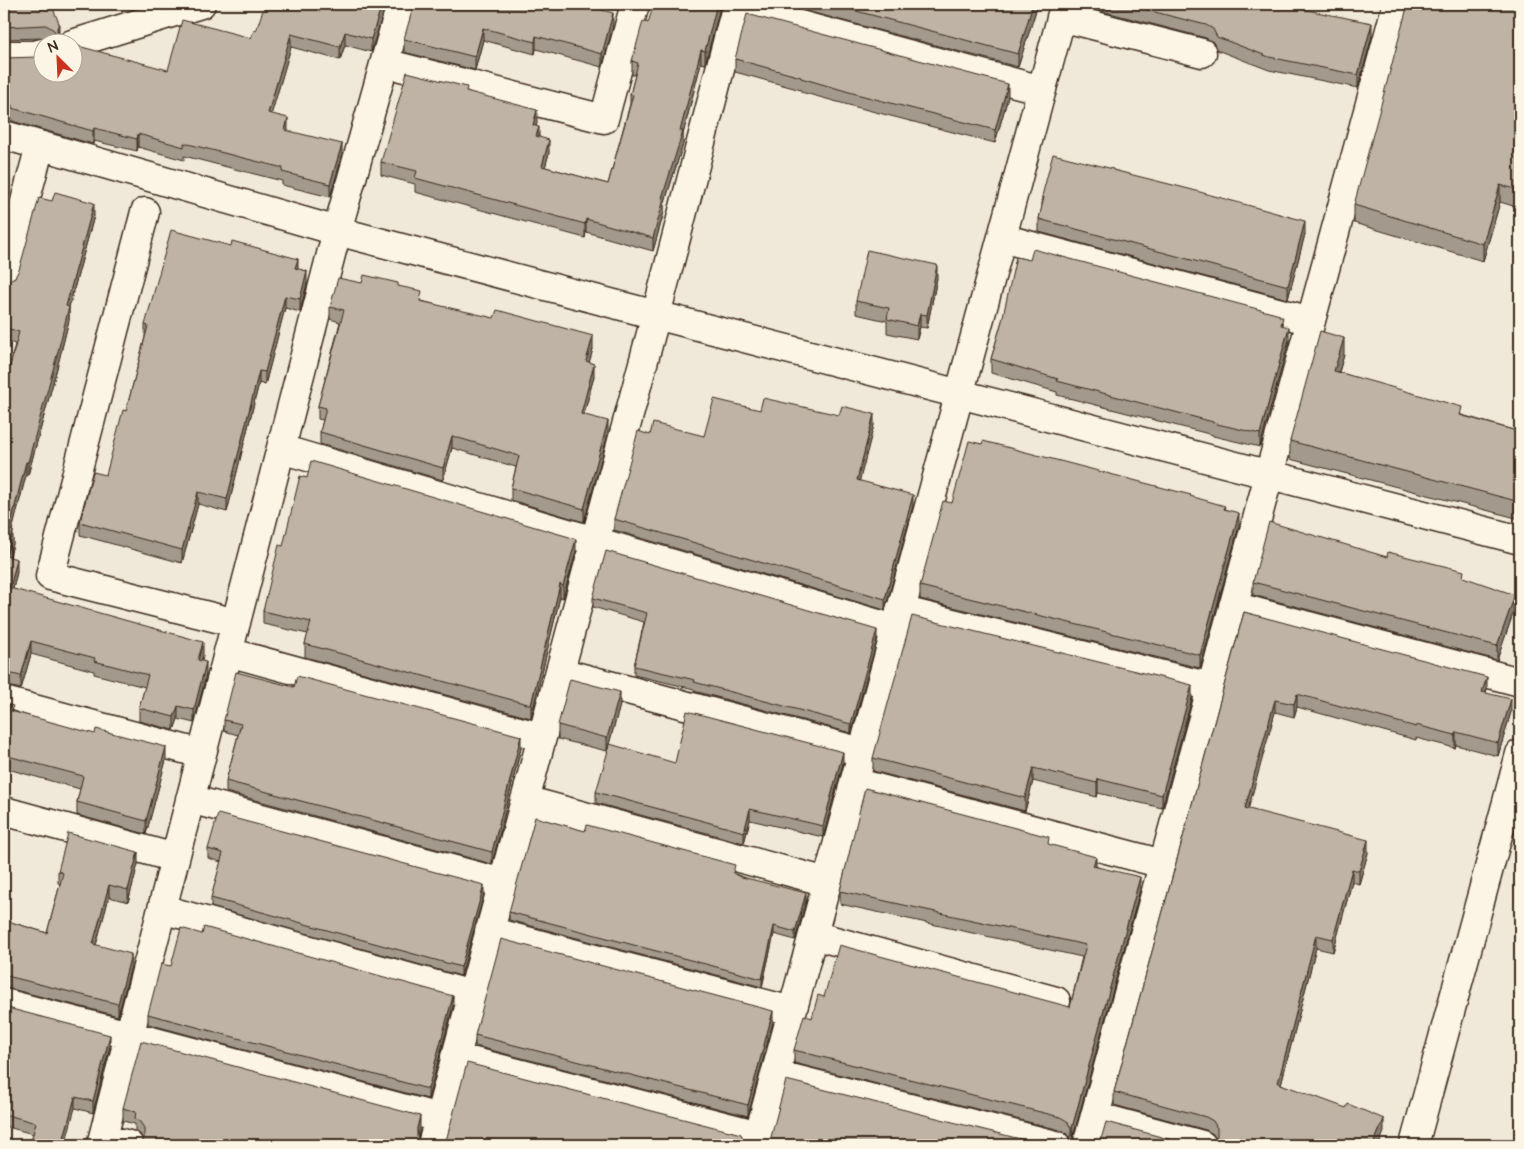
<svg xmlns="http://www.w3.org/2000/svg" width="1524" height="1149" font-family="'Architects Daughter',sans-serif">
<rect width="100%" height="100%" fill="#f0e9d9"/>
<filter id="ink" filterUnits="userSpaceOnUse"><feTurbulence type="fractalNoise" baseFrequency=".02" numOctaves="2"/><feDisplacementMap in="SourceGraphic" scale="10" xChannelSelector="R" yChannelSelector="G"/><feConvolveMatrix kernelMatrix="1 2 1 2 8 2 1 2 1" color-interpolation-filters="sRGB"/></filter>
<g filter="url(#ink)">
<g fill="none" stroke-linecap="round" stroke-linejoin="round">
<defs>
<path id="minor" d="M736,8L1042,90
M1061,17L1202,53
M72,44L201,4
M4,55H34L42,53
M385,63L604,119L635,4
M4,135L337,231L656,315L1520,540
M145,212L50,576L236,623
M1002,238L1311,321
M4,279L40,146
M281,449L895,629
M1233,606L1520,682
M900,610L1211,687
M228,652L541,737
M560,672L862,752
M4,701L202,754
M854,782L1163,864
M190,799L503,883
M525,800L827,882
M4,811L175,858
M162,909L472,995
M489,931L792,1011
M813,935L1056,1001
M4,1003L129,1035L439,1118
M455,1057L759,1135
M775,1074L1056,1145
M1095,1116L1202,1145
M103,1138L129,1145
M101,1145L337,231L401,4
M432,1145L656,315L737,4
M756,1145L1065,4
M1087,1145L1397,4
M1414,1145L1520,754"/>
</defs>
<!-- minor casing -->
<use href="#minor" stroke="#3b2a1e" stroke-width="31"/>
<!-- minor -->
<use href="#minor" stroke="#fcf5e5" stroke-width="28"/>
</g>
<!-- wall -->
<path fill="#a39a8d" stroke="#3b2a1e" d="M4,4H51L59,35L58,38L61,42H53L46,38L4,39Z
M386,4L371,52L345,45L340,60L291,47L271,114L288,131L342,157L330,197L282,185V181L184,156V160L138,147L137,151L94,141L93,144L12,121V118L4,115V58L168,70L251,38L256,31Z
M583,4L582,5L613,26L602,67L536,49L535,54L483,40L475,70L404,52V39Z
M721,4L705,64L701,63L683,134V144L664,205V212L653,251L586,232L585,238L415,192V184L381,175V162L467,91L537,123L536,126L539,137L549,153L545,167L608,184L630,104V95L635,75H632V61L648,23Z
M780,4H1038L1018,67Z
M1085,4H1276L1372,36L1358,88L1269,70L1217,50L1213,42L1206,38L1098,10L1085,5Z
M1520,4V208L1500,202L1483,261L1354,223V205Z
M735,59L1008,97L995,143L856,107L801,92V90L735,72Z
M1113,170L1305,234L1288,299L1039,232V219L1042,207V196Z
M94,216L69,307V320L57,368L28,475H26L12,531L13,544L10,557L17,572L13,589L203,655L202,661L206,675L194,723L178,719L174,730L139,721V708L145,687L94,674V671L31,654L21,689L8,686H4V389L15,344L4,340V281H8L15,277Z
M298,269L307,283L300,312L285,308L265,385L259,383L227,512L198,504L182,563L80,535V522L106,475L126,411L145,337V325Z
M937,278L927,328L920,327L917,339L887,333V321L856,314V301Z
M362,283L398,286L422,301L593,349L589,362L594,376L584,414L608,434L584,522L511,500V488L516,467L452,448L443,480L320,444V432L323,420L318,419V406L340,322L330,319V307Z
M1280,317L1289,340L1260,447L1213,436V435L1057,395V392L991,373V359L1002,321Z
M1344,355L1339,372L1462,415L1520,432V519L1290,459V441Z
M760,410L874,425L859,481L913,506L885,610L614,530V519L650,435L704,436Z
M1191,497L1225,509L1239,526L1200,668L920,599V586L952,503Z
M283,546L576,552L563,598L560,597L531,718L305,657V644L308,634L263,624V611Z
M1387,557L1464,578L1515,608L1497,660L1253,595V582Z
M593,598L877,640L851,733L694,691V689L634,675V666L644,622L593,607Z
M1244,612L1487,689L1486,693L1511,712L1498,756L1456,745L1455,748L1416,738V740L1297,707L1294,717L1275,712L1248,809L1368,853L1359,884L1352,882L1333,952L1316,948L1281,1084L1384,1132L1213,1143L1216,1139L1213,1134L1206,1130L1114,1105V1092Z
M1192,698L1162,808L1098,793L1097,797L1033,781L1025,811L873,771V758Z
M4,703L13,711L166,760L146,834L77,815V802L80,789L4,768Z
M620,705L607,751L558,739V725Z
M224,720L521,748L492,864L226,792V781L238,735L224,731Z
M675,763H843L823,837L750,820L744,843L596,803V792Z
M1049,845L1096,866L1140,890L1073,1137L1076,1143H1068L1070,1139L1067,1134L1060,1130L794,1063V1050L824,997L1070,1007L1082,957L840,904V891Z
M208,849L484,894L461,976L211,907V898L221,862L208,858Z
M138,864L128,902L109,897L96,945L131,966L118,1016L7,988H4V920L47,933L60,884L58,883V871Z
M735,874L806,901L795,940L774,934L762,987L509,920V912Z
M202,934L453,1006L428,1099L148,1024V1014L171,966Z
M4,1007L110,1046L93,1113L75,1108L33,1134L4,1126Z
M773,1022L748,1116L475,1046V1035Z
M123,1108L420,1129L418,1138L140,1144L143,1139L140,1134L135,1131V1124L123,1121Z"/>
<!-- shaded-wall -->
<path fill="#857d73" stroke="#3b2a1e" d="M382,4H386L371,52V39Z
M717,4H721L705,64V51Z
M1033,4H1038L1018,67V54Z
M613,13V26L602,67V54Z
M59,23V35L57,40V28Z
M1372,23V36L1358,88V75Z
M483,28V40L475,70V57Z
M345,32V45L340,60V47Z
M291,34V47L268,126V113Z
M536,36V49L535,54V42Z
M701,50V63L683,134V144L664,205V212L653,251V238L662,198Z
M1008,84V97L995,143V130Z
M537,110V123L533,138V125Z
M288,118V131L285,130Z
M539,127V140L536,136Z
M94,128V141L93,144V131Z
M138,134V147L137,151V139Z
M549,140V153L542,179V166Z
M342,144V157L330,197V184Z
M1500,185V202L1483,261V244Z
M8,190V203L4,220V207Z
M94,203V216L69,307V320L57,368L28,475V462L66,306Z
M586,219V232L585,238V224Z
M1305,221V234L1288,299V286Z
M298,259V271L295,268Z
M937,265V278L927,328V315Z
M307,271V283L300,312V299Z
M285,296V308L265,385V372Z
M920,314V327L917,339V326Z
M1289,327V340L1260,447V434Z
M593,336V349L586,374V361Z
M1344,338V355L1334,388V371Z
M594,364V376L581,426V414Z
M259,371V383L227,512V499Z
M874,414V425L857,491V480Z
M608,421V434L584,522V509Z
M452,436V448L443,480V468Z
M26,462V475L9,543V530Z
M198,492V504L182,563V550Z
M913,495V506L885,610V599Z
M1239,513V526L1200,668V655Z
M13,531V544L6,570V556Z
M576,539V552L563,598V586Z
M17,559V572L10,601V588Z
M560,584V597L531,718V705Z
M1515,595V608L1497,660V646Z
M877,630V640L851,733V724Z
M31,641V654L21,689V676Z
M203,642V655L198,673V660Z
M206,662V675L194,723V710Z
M1487,677V689L1482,704V692Z
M1192,685V698L1162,808V795Z
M620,692V705L607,751V738Z
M1297,694V707L1294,717V704Z
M1511,699V712L1498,756V743Z
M1275,700V712L1245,821V808Z
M178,706V719L174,730V717Z
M1456,732V745L1455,748V735Z
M521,736V748L492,864V852Z
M166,747V760L146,834V821Z
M843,752V763L823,837V826Z
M1033,768V781L1025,811V798Z
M1098,779V793L1097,797V783Z
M750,809V820L744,843V832Z
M1368,840V853L1359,884V871Z
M138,852V864L128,902V890Z
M1096,857V870L1093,866Z
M1352,869V882L1333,952V939Z
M1140,877V890L1072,1141V1128Z
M109,885V897L93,956V944Z
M484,885V894L461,976V967Z
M806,893V901L795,940V932Z
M774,926V934L762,987V979Z
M1316,935V948L1278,1096V1083Z
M131,954V966L118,1016V1004Z
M453,996V1006L428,1099V1089Z
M773,1011V1022L748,1116V1105Z
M110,1035V1046L93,1113V1101Z
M75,1097V1108L65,1145H62Z
M420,1116V1129L417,1141V1128Z
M1384,1119V1132L1379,1145H1373Z"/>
<!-- building -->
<path fill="#beb3a4" stroke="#3b2a1e" d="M4,4H51L59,23L57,28V36L61,42H57V37L54,30L46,25L4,27Z
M265,4H382L371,39L345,32L340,47L291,34L268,113L288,118L285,130L342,144L330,184L282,172L283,168L184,143V147L138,134L137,139L94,128L93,131L12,108V105L4,103V58L38,57L42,56V72H72V46H78L168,70L182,20L251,38L254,30L256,31Z
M414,4H580L613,13L602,54L536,36L535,42L483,28L475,57L404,39Z
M654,4H717L705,51L701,50L680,131H683L662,198L664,199L653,238L586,219L585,224L415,178L417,171L381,162L407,72L467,87L466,91L537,110L533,125L539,127L536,136L549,140L542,166L608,184L633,95H630L638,63L632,61L643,21L648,23Z
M830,4H1033L1018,54Z
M1123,4H1276L1372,23L1358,75L1269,57L1217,37L1213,29L1206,25Z
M1408,4H1520V190L1500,185L1483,244L1354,205Z
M747,14L1008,84L995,130L856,94L801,78V77L735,59Z
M1053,154L1113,169V170L1189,189L1305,221L1288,286L1039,219L1044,197L1042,196Z
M4,189L8,190L4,207Z
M55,192L94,203L66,306L69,307L57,355L28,462H26L9,530L13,531L6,556L17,559L10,588L203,642L198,660L206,662L194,710L178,706L174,717L139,708L148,675L94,661L95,658L31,641L21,676L8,673H4V389L19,332L4,327V281H8L15,277L19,270L39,198L52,201Z
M171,230L231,246L232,241L298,259L295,268L307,271L300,299L285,296L265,372L259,371L227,499L198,492L182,550L80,522L93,472L106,475L123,410L126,411L148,326L145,325Z
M1033,249L1280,315L1279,317H1283L1281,325L1289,327L1260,434L1213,423V422L1057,381L1058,379L991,359L1002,321L1016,257L1030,260Z
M867,250L937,265L927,315L920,314L917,326L887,319L889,308L856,301Z
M364,275L398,283V286L422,291L420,301L494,318L497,310L593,336L586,361L594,364L581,414L608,421L584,509L511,488L519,456L452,436L443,468L320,432L326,408L318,406L344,310L330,307L338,278L362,283Z
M1320,331L1344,338L1334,371L1462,407L1460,415L1520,432V502L1290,441Z
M763,398L839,415L842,406L874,414L857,480L913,495L885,599L614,519L638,431L650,435L653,423L704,436L714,399L760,410Z
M969,441L982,444L983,441L1191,495L1190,496L1225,506L1224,509L1239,513L1200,655L920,586L943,501L952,503Z
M311,461L576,539L563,586L560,584L531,705L305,644L311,622L263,611L279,545L283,546L300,476L307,478Z
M1269,522L1387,557L1388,552L1464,571L1463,577L1515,595L1497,646L1253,582Z
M606,551L877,630L851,724L694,682L695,680L634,666L647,613L593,598Z
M1244,612L1487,677L1482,692L1511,699L1498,743L1456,732L1455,735L1416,725V727L1297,694L1294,704L1275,700L1245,808L1368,840L1359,871L1352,869L1333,939L1316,935L1278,1083L1346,1108L1348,1104L1384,1119L1373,1145H1209L1213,1143L1217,1136V1128L1213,1121L1206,1117L1114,1092Z
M912,616L1192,685L1162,795L1098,779L1097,783L1033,768L1025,798L873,758Z
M236,672L294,687L297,676L521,736L492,852L226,781L241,724L224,720Z
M570,679L620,692L607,738L558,725Z
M4,703L13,706L11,711L95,734L96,729L166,747L146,821L77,802L83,776L4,755Z
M687,711L843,752L823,826L750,809L744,832L596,792L610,744L675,763Z
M865,788L1049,837L1048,844L1096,857L1093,866L1140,877L1072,1128V1136L1076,1143L1080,1145H1063L1068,1143L1071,1136V1128L1067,1121L1060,1117L794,1050L804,1015L812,1018L818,995L824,997L839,945L1070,1007L1086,945L840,891Z
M218,814L484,885L461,967L211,898L223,853L208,849Z
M535,817L585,831L587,825L735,865L733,873L738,876L806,893L795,932L774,926L762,979L509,912Z
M68,833L138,852L128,890L109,885L93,944L131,954L118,1004L7,976H4V920L47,933L63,873L58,871Z
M204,927L453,996L428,1089L148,1014L161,964L171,966L181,928L202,934Z
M501,939L773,1011L748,1105L475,1035Z
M4,1007L110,1035L93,1101L75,1097L62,1145H30L36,1123L4,1114Z
M141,1041L420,1116L417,1128V1137L421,1143L425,1145H137L140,1144L144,1137V1128L140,1122L135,1118L136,1112L123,1108Z
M467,1063L741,1134L745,1143L749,1145H440L443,1144L447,1137Z
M786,1080L1044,1145H764L767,1144L771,1137Z
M1106,1122L1191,1145H1094L1098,1143L1102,1136Z"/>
</g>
<!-- margin -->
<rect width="1524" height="1149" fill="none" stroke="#fcf5e5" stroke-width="20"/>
<rect x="10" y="10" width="1504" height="1129" fill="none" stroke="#3b2a1e" stroke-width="2" filter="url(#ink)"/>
<!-- north arrow -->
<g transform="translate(58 58) rotate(336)"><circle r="24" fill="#fcf5e5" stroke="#afa495"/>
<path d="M0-4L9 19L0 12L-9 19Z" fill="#c8321e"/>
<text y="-8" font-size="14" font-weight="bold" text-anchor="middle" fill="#3b2a1e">N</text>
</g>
</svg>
